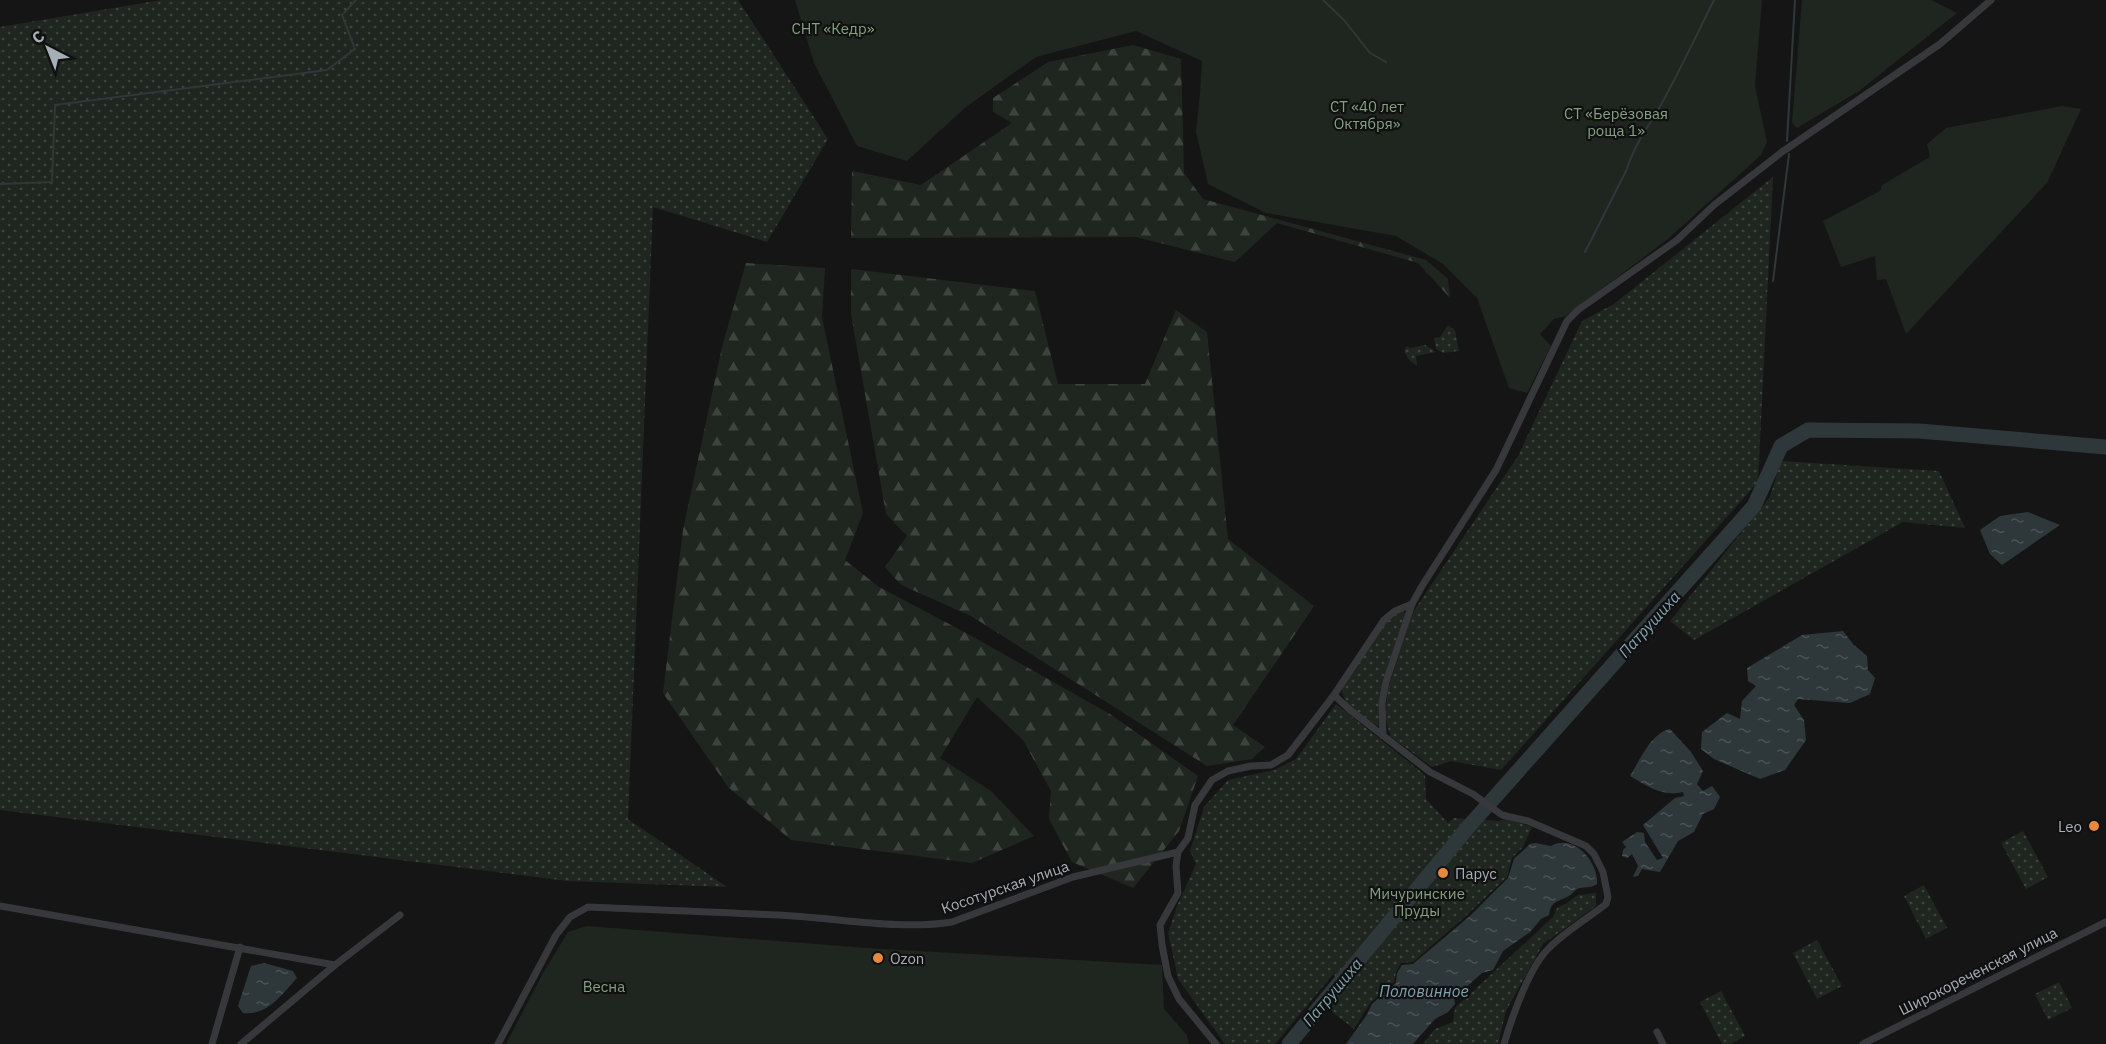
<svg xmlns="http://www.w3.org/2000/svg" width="2106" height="1044" font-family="'IBM Plex Sans',sans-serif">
<defs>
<pattern id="grass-dots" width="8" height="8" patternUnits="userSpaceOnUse" patternTransform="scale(1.5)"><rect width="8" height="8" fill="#1f261f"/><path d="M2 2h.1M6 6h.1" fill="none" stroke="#3d433d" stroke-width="1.8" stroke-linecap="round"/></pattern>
<pattern id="forest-firs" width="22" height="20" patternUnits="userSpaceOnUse" patternTransform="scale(1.5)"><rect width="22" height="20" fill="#1f261f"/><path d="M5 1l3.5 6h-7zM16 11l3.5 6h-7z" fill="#3d433d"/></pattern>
<pattern id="water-ripples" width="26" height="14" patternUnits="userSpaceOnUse" patternTransform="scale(1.5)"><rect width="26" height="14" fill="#2e383b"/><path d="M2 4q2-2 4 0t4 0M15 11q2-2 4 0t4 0" fill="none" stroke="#495255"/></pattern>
</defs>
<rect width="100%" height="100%" fill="#151516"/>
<!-- grass -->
<path fill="url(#grass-dots)" d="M161,0H738L828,139L767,242L653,207L628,819L727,887L567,881L0,810V27Z
M1773,177L1758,482L1501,770L1451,761L1432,767L1390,736L1385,715L1388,689L1413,612L1518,456L1582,321L1614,304Z
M1448,325L1455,330L1459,351L1443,353L1436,349L1434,338L1440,337Z
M1426,345L1436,352L1416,356L1417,366L1409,360L1404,351L1407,346L1410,348Z
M1781,461L1939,471L1965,528L1903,522L1694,640L1670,621L1770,497Z
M1404,611L1405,617C1392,655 1377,687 1380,727C1365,717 1343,708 1342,689L1388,619L1397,612Z
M1336,704L1425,775L1426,799L1448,823L1454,818L1499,821L1507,819L1532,827L1523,847L1512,858L1507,877L1467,915L1413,962L1401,963L1396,972L1394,982L1370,1003L1354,1029L1330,1010L1335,972L1275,1044H1225L1178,979L1168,933L1177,906L1196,864L1190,851L1204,807L1228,780L1274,770L1296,759Z
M2023,831L2048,877L2026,889L2001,843Z
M1924,885L1947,928L1926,939L1904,896Z
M1596,893V906L1543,944L1506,1011L1498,1044H1423L1435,1029L1453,1022L1455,1008L1553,917L1557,908L1567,903L1578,895Z
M1817,940L1842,986L1817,999L1793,953Z
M2059,982L2072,1008L2048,1020L2035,994Z
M1721,991L1745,1036L1730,1044H1722L1700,1002Z"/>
<!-- forest -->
<path fill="url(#forest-firs)" d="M1133,45L1181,59L1184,173L1203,199L1426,260L1448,279L1450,298L1418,263L1277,223L1235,262L1136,237L851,238L852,171L921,185L1012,123L993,112V98L1048,62Z
M746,263L825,268L822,317L863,513L845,560L879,587L968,634L1110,714L1198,776L1179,831L1133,888L1072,862L1049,819L1051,791L1023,740L977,697L940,758L991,791L1034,836L972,863L791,840L728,787L663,693L683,530L722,347Z
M851,269L1035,291L1058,384H1145L1176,310L1207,332L1228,539L1314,606L1233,725L1265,747L1252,759L1207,766L971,616L901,585L885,567L907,536L886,514L851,314Z"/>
<!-- garden -->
<path fill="#1f261f" d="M795,0H1762L1755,86L1767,142L1761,155L1669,238L1566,316L1554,319L1540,334L1551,346L1527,393L1509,388L1477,298L1443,264L1396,236L1266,213L1208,184L1196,132L1200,93L1202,61L1136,31L1036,57L966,107L907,161L857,146L814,63Z
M1802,0H1931L1957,13L1859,91L1797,128L1792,123Z
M2062,106L2081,109L2047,183L1906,334L1886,279L1877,280L1875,256L1841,267L1823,221L1880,191L1882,185L1930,157L1927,144L1946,128Z
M587,926L867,948L1162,965L1164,1009L1187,1035L1189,1044H506L543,973L568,932Z"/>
<!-- water -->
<path fill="url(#water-ripples)" d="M2028,512L2060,525L2002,565L1990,554L1980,530L2000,516Z
M1843,631L1853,644L1867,656L1868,670L1875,678L1870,694L1850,703L1798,699L1794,705L1804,720L1806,740L1785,770L1760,779L1714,759L1701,749L1702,732L1727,713L1740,719L1742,701L1756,686L1748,681L1747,668L1802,635Z
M1670,729L1691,752L1703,771L1697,784L1703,791L1712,786L1720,797L1714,809L1703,814L1694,832L1678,841L1660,872L1642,869L1638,876L1633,877L1638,866L1632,854L1627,858L1622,856L1623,850L1626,847L1622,842L1637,832L1644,833L1645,842L1657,860L1663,858L1643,825L1675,798L1684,796L1683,792C1662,797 1647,786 1630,776C1640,760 1651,733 1670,729Z
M1535,843L1551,846C1574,833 1599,863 1597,884C1590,889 1583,886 1577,889C1574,891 1572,894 1569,896C1558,902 1551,900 1549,915L1541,919L1530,932L1503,951L1493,970L1482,973L1454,998L1455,1004L1448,1012L1435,1019L1413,1044H1346L1366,1016L1372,1004L1396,983L1397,973L1402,965L1413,964L1471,915L1508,878L1514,859L1530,844Z
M264,963L293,971L297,978C282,994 268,1016 243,1013L238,1006L251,966Z"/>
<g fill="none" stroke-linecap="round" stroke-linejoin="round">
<!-- stream -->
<path stroke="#2e383b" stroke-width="2" d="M1323,0L1344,20L1370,53L1386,62
M1787,141L1795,0
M0,184L52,182L55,105L327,70L355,49L342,15L356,0
M1585,252L1627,169C1634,146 1647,128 1659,108C1679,73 1696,36 1714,0
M1773,281L1789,154"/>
<!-- river -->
<path stroke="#2e383b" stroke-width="15" d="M1289,1044L1470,825L1754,506L1781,446L1808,430L1919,431L2106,447"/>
<!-- street -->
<path stroke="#36383b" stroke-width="7" d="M1334,695L1350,710L1430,772L1473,794L1502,815L1528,821L1586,846L1594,854L1603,872L1608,897L1606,904C1588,918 1566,931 1550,947C1530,965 1512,1017 1504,1044
M1383,736L1382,703L1386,682L1412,604
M1178,852L1176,866L1178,893L1160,925L1162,945L1168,976L1179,999L1216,1044
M0,906L335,965
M1657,1032L1663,1044
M212,1044L240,947
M241,1044L335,965L400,915
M498,1044L556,935L570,917L588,907C657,910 725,912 793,916C844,919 902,930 952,922L1073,877L1178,852L1188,838L1195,805L1212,780L1228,771L1251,766L1271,765L1288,755L1334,695L1384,620L1395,611L1412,604L1422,586L1496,470L1567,321L1578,310L1677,240L1714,205L1782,152L1940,44L1991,0
M1863,1044L2106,922"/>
</g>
<!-- markers -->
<g fill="#e7883c" stroke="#101011" stroke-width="2">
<circle cx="2094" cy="826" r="6"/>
<circle cx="1443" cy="873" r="6"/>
<circle cx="878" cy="958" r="6"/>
</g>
<g text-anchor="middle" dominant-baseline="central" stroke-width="4.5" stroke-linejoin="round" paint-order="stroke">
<!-- park labels -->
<g font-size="15" fill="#84a07f" stroke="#101011">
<text x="833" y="28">СНТ «Кедр»</text>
<text x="1367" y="106">СТ «40 лет<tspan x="1367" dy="17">Октября»</tspan></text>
<text x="1616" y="113">СТ «Берёзовая<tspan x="1616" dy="17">роща 1»</tspan></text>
<text x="1417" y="893">Мичуринские<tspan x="1417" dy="17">Пруды</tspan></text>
<text x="604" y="986">Весна</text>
</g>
<!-- poi labels -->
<g font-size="15" fill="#a7afb6" stroke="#101011" text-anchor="start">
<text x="2082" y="826" text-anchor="end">Leo</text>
<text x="1455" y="873">Парус</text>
<text x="890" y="958">Ozon</text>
</g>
<!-- street labels -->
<g font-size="15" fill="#a7afb6" stroke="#101011">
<text transform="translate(1005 887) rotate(-19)">Косотурская улица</text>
<text transform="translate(1978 971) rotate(-27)">Широкореченская улица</text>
</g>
<!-- water labels -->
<g font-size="16" font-style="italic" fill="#80a3af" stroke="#101011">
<text transform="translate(1649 624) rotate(-48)">Патрушиха</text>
<text x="1424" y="991">Половинное</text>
<text transform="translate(1332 992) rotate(-50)">Патрушиха</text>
</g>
</g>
<!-- north arrow -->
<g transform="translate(48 48) rotate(318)" stroke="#101011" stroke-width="4.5" paint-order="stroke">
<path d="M0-4.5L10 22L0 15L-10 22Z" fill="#a7afb6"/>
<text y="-9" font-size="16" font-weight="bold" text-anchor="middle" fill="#a7afb6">С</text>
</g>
</svg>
